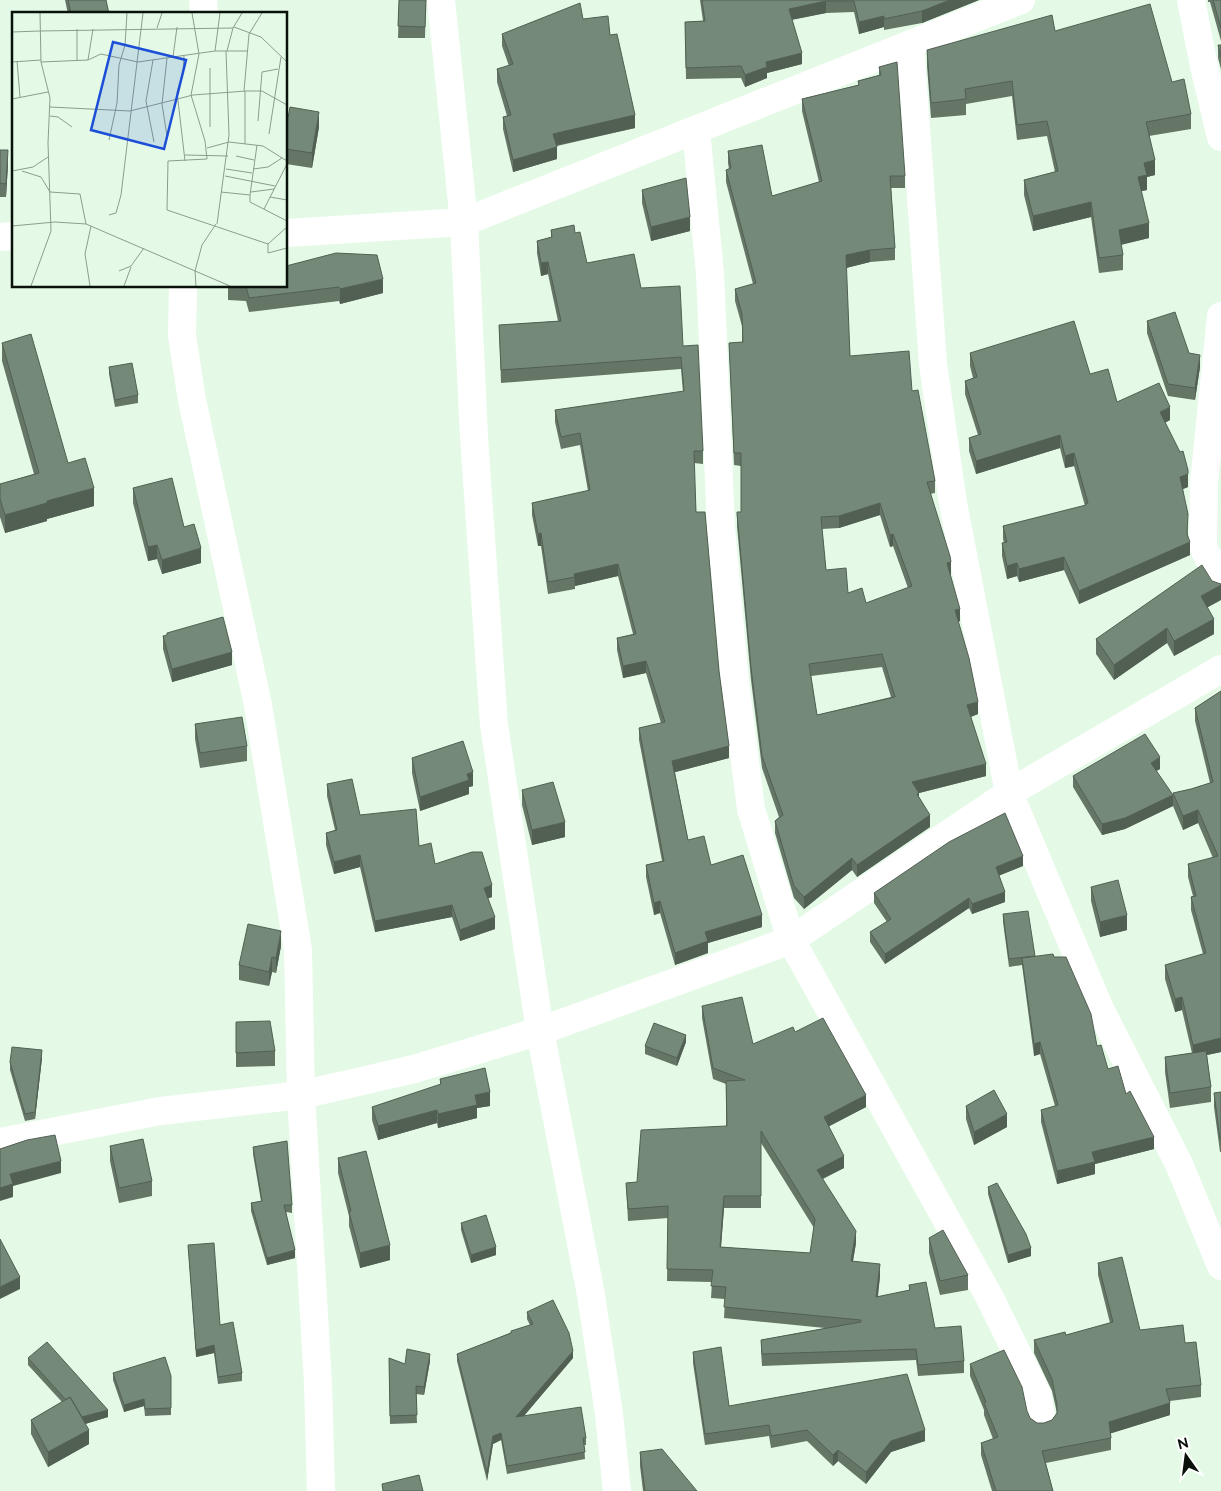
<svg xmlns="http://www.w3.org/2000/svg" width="1221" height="1491" font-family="Raleway,sans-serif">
<rect width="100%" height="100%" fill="#e4fae6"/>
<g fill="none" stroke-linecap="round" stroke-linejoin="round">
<!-- minor -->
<path stroke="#fff" stroke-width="28" d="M203,0L204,14
M441,0L464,222L474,437L494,725L540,1031L591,1295L609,1414L617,1491
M1191,0L1205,71L1221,137
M910,44L933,364L953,503L1009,793L1099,1007L1179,1164L1221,1266
M696,130L710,273L721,527L735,682L751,809L791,940L990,1298L1037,1394L1042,1420
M286,233L464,222L1021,0
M0,237L14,236
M183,286L182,336L192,400L258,705L298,950L301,1095L318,1383L321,1491
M1221,316L1204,483L1203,547L1221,583
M0,1142L160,1111L301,1095L414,1069L540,1031L791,940L1009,793L1221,669"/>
</g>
<!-- wall -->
<path fill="#657667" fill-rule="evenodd" d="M65,0H106L109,14H68Z
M399,0H426L425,38H398Z
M700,0H979L922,23L884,30V27L859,34L854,12L826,13L792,20L802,64L767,73V78L745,87L741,78L686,79L685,22L703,21Z
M1208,0H1221V41L1210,2H1208Z
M583,19L610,35L635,128L557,146V159L513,172L503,129V117L507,116L497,82V69L509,66L502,46V34Z
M1055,31L1172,82L1191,114V129L1149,136L1155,175L1147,177V190L1141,191L1149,238L1121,245L1123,255V270L1099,273L1091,217L1033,231L1024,195V180L1055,172L1047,136L1017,140L1012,96L966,104V115L931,118L927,66V50Z
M1218,45H1221V69L1218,58Z
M879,67L905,176V188H891L895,248V260L870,262L846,268L850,356L912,391L935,481V493L930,494L951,574L950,575L960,621L958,622L978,714L971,717L986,776L919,793V797L930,827L857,877L852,870L804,909L794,898L775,833V821L779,817L762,768L751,680L737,526V512H741V466L734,465L729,343L742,342V326L735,301V289L753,284L726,182V170L729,169L728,163V151L772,196L819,182L802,111V99L858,85V81L879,75ZM880,515L890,547L893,546L908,588L866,603L848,593L826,570L822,529L839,528ZM882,667L891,697L817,715L811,676Z
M319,127L312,168L286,164V129Z
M0,150L8,164L6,197H0Z
M642,190L690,231L651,241L642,203Z
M551,230L575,233L587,263L641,288L683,346L703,451V464L694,463L696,512L719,671L729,758L675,772L688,840L711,865L762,927L708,943V953L675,965L660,913L654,915L646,877V865L662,861L639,740V728L661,723L646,673L623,678L617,650V638L633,634L618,576L575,586V589L548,594L541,546H538L532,515V503L588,491L580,445L561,449L555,422V410L683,392L681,369L501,383L499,325L558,321L548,274L541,276L537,253V241L551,237Z
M286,266L383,293L340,304L339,301L249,312L246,301L228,300V286H286Z
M1147,321L1189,353L1200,367L1195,400L1168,396L1147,333Z
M2,343L68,463L94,506L47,519V521L5,533L0,517V484L34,474L2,361Z
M970,353L1090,374L1117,402L1170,420L1165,423L1188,470V487L1183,489L1190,555L1079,604L1064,570L1019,582L1017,576L1007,579L1002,556V543H1004L1003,539V526L1085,506L1074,466L1065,468L1060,448L976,474L969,451V438L978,435L965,394V381L973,378L970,366Z
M109,367L138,395V403L115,407L109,374Z
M133,488L184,527L201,563L162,574L157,559L148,561L133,503Z
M1221,600L1207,607L1214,634L1174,656L1167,643L1114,680L1096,654V639Z
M163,636L232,665L172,682L163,649Z
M1221,691V1052L1207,1055L1211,1087V1102L1170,1108L1165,1072V1057L1192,1053L1182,1010L1175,1012L1165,979V965L1203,954L1191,910V897L1193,896L1188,877V864L1213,858L1198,823L1183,830L1173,806V793L1191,789L1210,783L1195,721V708Z
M195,724L247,746V761L200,768L195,739Z
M412,758L473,786L469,787V794L420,811L412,773Z
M1160,769L1156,771L1173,806L1125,829L1102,835L1073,787V776Z
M327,784L360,815L419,846L435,864L492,897L488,898L495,929L460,941L452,917L375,932L360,867L334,874L326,845V833L335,830L327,796Z
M522,790L565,837L532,845L522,805Z
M1023,866L999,875L1005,902L972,914L969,908L885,964L870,942V932L887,922L874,903V893Z
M1091,887L1127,930L1100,937L1091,901Z
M1003,914L1035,956L1054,957L1108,1069L1126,1094L1154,1149L1095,1164V1174L1057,1184L1041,1122V1110L1055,1106L1040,1054L1034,1056L1022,965L1009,967L1003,922Z
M281,946L276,973L272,972L269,986L239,980V965Z
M702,1006L753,1044L795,1032L866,1107L829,1126L844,1168L823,1179L856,1243L853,1261L880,1276L878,1297L909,1290V1285L935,1328L964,1361V1373L918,1376L916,1360L762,1366L761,1351V1340L825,1328L724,1318L725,1299L711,1298L712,1282L667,1281L668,1218L628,1221L626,1183L637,1182L726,1126V1084L713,1079L702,1018ZM761,1143L814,1228L810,1253L721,1247L724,1208H761Z
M236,1022L275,1051V1066L236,1067Z
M686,1042L677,1066L645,1054V1046Z
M42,1058L35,1119L25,1121L10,1070V1062Z
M440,1079L490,1106L477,1108V1118L438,1128L437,1123L378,1140L372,1120V1107L440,1085Z
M1221,1092V1152H1220L1214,1107V1093Z
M966,1106L1007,1127L974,1145L966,1119Z
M110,1146L152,1181V1196L119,1203L110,1161Z
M253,1147L292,1205V1213L286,1212L295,1258L267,1265L251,1211V1203L261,1201L253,1154Z
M338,1158L390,1260L360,1268L349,1226V1216L338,1173Z
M988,1187L1031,1256L1008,1263L988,1194Z
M461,1223L496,1255L471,1263L461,1230Z
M929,1238L968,1275V1290L940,1295L929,1253Z
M188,1245L220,1325L242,1373V1381L218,1384L214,1353L196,1357Z
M1098,1263L1140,1330L1185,1343L1201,1385V1397L1170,1401V1415L1111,1433V1450L1046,1463L1053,1491H992L981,1455V1443L993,1439L984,1415V1410L970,1376V1364L1027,1411L1030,1418L1037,1423H1044L1052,1420L1057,1413L1052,1391L1034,1353V1340L1066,1335L1110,1323L1098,1275Z
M527,1312L573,1358L524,1416L586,1438V1445H584L585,1459L507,1474L501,1440L493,1444L487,1481L457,1361V1354L530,1325L527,1319Z
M693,1352L729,1406L925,1441L891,1452L866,1484L838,1461L833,1466L807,1441L771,1448L769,1436L705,1445L693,1363Z
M28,1358L108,1417L85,1424L89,1444L48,1467L31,1434V1420L62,1402L28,1365Z
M389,1358L405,1364L430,1361L424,1395L416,1394L417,1423L390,1424Z
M113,1373L171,1376V1415L145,1416L144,1406L124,1412L113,1380Z
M640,1452L697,1491H643L640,1466Z"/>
<!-- shaded-wall -->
<path fill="#526054" d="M950,0H979L922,23V11Z
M826,1V13L789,20V9Z
M884,16V27L859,34V22Z
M802,53V64L767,73V78L745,87V75L766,62Z
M319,112V127L312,168V153Z
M635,115V128L553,146V134Z
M557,147V159L513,172V160Z
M8,150V164L6,197V184Z
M1155,160V175L1147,177V190L1138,192V177L1144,163Z
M1091,202V217L1033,231V216Z
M690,217V231L651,241V227Z
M1149,223V238L1119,245V230Z
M870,250V262L846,268V255Z
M548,262V274L541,276V263Z
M383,279V293L340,304V289Z
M1200,355V367L1195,400V388Z
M1170,407V420L1160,425V412Z
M1060,435V448L976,474V461Z
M1074,453V466L1065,468V456Z
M1188,474V487L1180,490V477Z
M94,488V506L47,519V521L5,533V515L47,501Z
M880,503V515L839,528V516Z
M541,533V546H538V534Z
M893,534V546L890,547V535Z
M1190,542V555L1079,604V591Z
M157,545V559L148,561V547Z
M201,548V563L162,574V560Z
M1064,557V570L1019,582V569Z
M951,562V574L947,576V563Z
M1017,563V576L1007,579V566Z
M618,564V576L575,586L574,574Z
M1221,585V600L1201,611V596Z
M960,609V621L955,623V610Z
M1214,619V634L1174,656V641Z
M1167,628V643L1114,680V665Z
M232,652V665L172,682V669Z
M646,661V673L623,678V666Z
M978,702V714L967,718V705Z
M729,746V758L672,773V761Z
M1160,757V769L1151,774V763Z
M986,764V776L919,793V805L912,782Z
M473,772V786L469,787V794L420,811V797L467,774Z
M1173,795V806L1125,829L1102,835V824Z
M1198,810V823L1183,830V816Z
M930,815V827L857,877V865Z
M565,822V837L532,845V830Z
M360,855V867L334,874V862Z
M1023,856V866L996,877V867Z
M852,858V870L804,909V897Z
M492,885V897L484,900V888Z
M1005,892V902L972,914V904Z
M969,898V908L885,964V954Z
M660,901V913L654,915V903Z
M452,905V917L375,932V921Z
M762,915V927L708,943V953L675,965V953L705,932Z
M1127,915V930L1100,937V922Z
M495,917V929L460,941V930Z
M281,931V946L276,973V958Z
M272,957V972L269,986V972Z
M1182,997V1010L1175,1012V999Z
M686,1035V1042L677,1066V1058Z
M1221,1038V1052L1193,1058V1045Z
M1040,1042V1054L1034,1056V1044Z
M42,1050V1058L35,1119V1112Z
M490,1092V1106L477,1108V1118L438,1128V1114L475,1095Z
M866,1095V1107L824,1129V1117Z
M437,1110V1123L378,1140V1126Z
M1007,1114V1127L974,1145V1132Z
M1154,1137V1149L1095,1164V1174L1057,1184V1171L1092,1152Z
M844,1156V1168L817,1181V1170Z
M61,1161V1173L13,1186V1197L0,1201V1188L10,1174Z
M724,1196V1208L720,1259V1247Z
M856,1231V1243L851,1272V1261Z
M390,1245V1260L360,1268V1253Z
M496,1247V1255L471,1263V1255Z
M1031,1248V1256L1008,1263V1255Z
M295,1250V1258L267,1265V1258Z
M880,1264V1276L876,1309V1297Z
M20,1277V1289L0,1299V1287Z
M214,1345V1353L196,1357V1350Z
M573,1351V1358L516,1425V1417Z
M430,1354V1361L424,1395V1387Z
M144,1399V1406L124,1412V1405Z
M1170,1403V1415L1109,1434V1422Z
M108,1410V1417L82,1425V1417Z
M89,1430V1444L48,1467V1452Z
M925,1430V1441L891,1452L866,1484V1472L891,1441Z
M501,1433V1440L493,1444L487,1481V1473L493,1436Z
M838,1450V1461L833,1466V1455Z"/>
<!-- building -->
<path fill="#758978" stroke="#526054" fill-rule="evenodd" d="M68,0H106L109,14H71Z
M399,0H426L425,27L398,26Z
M702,0H950L922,11L884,19V16L859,22L854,1H826L789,9L802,53L766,62L767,67L745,75L741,66L686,68L685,22L705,21Z
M1213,0H1221V28Z
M580,3L583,19L608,16L610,35L617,34L635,115L553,134L557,147L513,160L503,117L511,115L497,69L513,64L502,34Z
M1150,4L1172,82L1184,79L1191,114L1146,122L1155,160L1144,163L1147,175L1138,177L1149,223L1119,230L1123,255L1099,258L1091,202L1033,216L1024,180L1058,171L1047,121L1017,125L1012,81L965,89L966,99L931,103L927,50L1052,15L1055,31Z
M1218,45H1221V57Z
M897,62L905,176H890L895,248L870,250L846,255L850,356L909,351L912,391L918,390L935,481L927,482L950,556L951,562L947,563L960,609L955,610L969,658L978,702L967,705L986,764L912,782L919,793L917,794L930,815L857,865L852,858L804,897L794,886L775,821L783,815L762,756L751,668L737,514V512H741V453H734L729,343L743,342L742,314L735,289L756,283L726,170L731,168L728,151L762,145L772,196L822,181L802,99L859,85L858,81L881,75L879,67ZM880,503L890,535L893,534L912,586L866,603L862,588L848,593L846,568L826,570L821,517L839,516ZM882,654L895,697L817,715L809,664Z
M290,107L319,112L312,153L286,149V129Z
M0,150H8L6,184L0,183Z
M686,178L690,217L651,227L642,190Z
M574,225L575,233L580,232L587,263L634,254L641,288L680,286L683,346L698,345L703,451H694L696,512H705L719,671L729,746L672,761L688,840L704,836L711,865L743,855L762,915L705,932L708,941L675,953L660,901L654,903L646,865L664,861L639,728L665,722L646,661L623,666L617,638L636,634L618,564L574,574L575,577L548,582L541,533L538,534L532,503L590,490L580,433L561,437L555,410L684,391L681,357L501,370L499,325L561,321L548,262L541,263L537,241L552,237L551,230Z
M336,253L377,255L383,279L340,289L339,287L249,298L246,286H286V266Z
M1175,312L1189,353L1200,355L1195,388L1168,384L1147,321Z
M1074,321L1090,374L1108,369L1117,402L1159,383L1170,407L1160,412L1180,452L1183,451L1188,470V474L1180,477L1188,514L1187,534L1190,542L1079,591L1064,557L1019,569L1017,563L1007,566L1002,543L1007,542L1003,526L1086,505L1085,504L1088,503L1074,453L1065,456L1060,435L976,461L969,438L981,434L965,381L977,377L970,353Z
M31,334L68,463L85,458L94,488L47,501V503L5,515L0,499V484L39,473L2,343Z
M132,363L138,395L115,400L109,367Z
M172,478L184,527L194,524L201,548L162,560L157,545L148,547L133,488Z
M1202,565L1212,581L1221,584V585L1201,596L1214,619L1174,641L1167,628L1114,665L1096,639Z
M223,617L232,652L172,669L163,636L167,635V633Z
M1221,691V1038L1193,1045L1182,997L1175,999L1165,965L1206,953L1191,897L1196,896L1188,864L1218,856L1198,810L1183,816L1173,793L1191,789L1213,782L1195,708Z
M242,717L247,746L200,753L195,724Z
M1145,734L1160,757L1151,763L1173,795L1125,818L1102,824L1073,776Z
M463,741L473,772L467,774L469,780L420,797L412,758Z
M352,779L360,815L416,809L419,846L431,843L435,864L472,852H482L492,885L484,888L495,917L460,930L452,905L375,921L360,855L334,862L326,833L337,830L327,784Z
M553,782L565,822L532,830L522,790Z
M1005,813L1023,856L996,867L1005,892L972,904L969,898L885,954L870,932L891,919L874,893L949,842Z
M1118,880L1127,915L1100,922L1091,887Z
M1028,911L1035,956L1009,959L1003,914Z
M248,924L281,931L276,958L272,957L269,972L239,965Z
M1053,954L1054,957H1066L1091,1014L1097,1046L1101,1045L1108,1069L1118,1066L1126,1094L1130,1091L1154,1137L1092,1152L1095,1162L1057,1171L1041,1110L1058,1105L1040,1042L1034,1044L1022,958Z
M742,997L753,1044L793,1027L795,1032L823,1018L866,1095L824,1117L844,1156L817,1170L856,1231L851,1261L880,1264L876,1297L910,1290L909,1285L926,1282L935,1328L961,1326L964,1361L918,1365L916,1349L762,1354L761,1340L861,1322V1320L724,1307L726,1287L711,1286L713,1270L667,1269L668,1206L628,1209L626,1183L637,1182L641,1130L727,1126L726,1081L745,1080L713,1068L702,1006ZM761,1131L815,1219L810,1253L720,1247L724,1196H761Z
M270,1021L275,1051L236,1053V1022Z
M654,1023L686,1035L677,1058L645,1046Z
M12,1047L42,1050L35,1112L25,1114L10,1062Z
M1206,1051L1211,1087L1170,1093L1165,1057Z
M485,1068L490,1092L475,1095L477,1105L438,1114L437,1110L378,1126L372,1107L441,1084L440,1079Z
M994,1090L1007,1114L974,1132L966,1106Z
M1221,1092V1139H1220L1214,1093Z
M55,1135L61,1161L10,1174L13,1184L0,1188V1149L27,1140Z
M143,1139L152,1181L119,1188L110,1146Z
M287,1141L292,1205H284L295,1250L267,1258L251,1203L262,1201L253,1147Z
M366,1151L390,1245L360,1253L349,1212L351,1211L338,1158Z
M997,1183L1026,1234L1031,1248L1008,1255L988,1187Z
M486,1215L496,1247L471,1255L461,1223Z
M943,1230L968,1275L940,1281L929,1238Z
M0,1239L20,1277L0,1287Z
M214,1243L220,1325L233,1322L242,1373L218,1377L214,1345L196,1350L188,1245Z
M1122,1257L1140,1330L1183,1325L1185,1343L1196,1342L1201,1385L1166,1389L1170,1403L1109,1422L1111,1438L1042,1451L1053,1491H996L981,1443L998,1437L984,1403L986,1402L970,1364L1004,1350L1022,1387L1027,1411L1030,1418L1037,1423H1044L1052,1420L1057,1413V1405L1052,1379L1034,1340L1065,1332L1066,1335L1113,1322L1098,1263Z
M553,1300L569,1333L573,1351L516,1417L581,1407L586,1438H583L585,1452L507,1466L501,1433L493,1436L487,1473L457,1354L511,1333V1331L533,1324L527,1312Z
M47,1342L108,1410L82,1417L70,1397L66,1400L28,1358Z
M721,1347L729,1406L907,1374L925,1430L891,1441L866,1472L838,1450L833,1455L807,1430L771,1436L769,1425L705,1434L693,1352Z
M407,1349L430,1354L424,1387L416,1386L417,1415L390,1416L389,1358L405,1364Z
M165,1357L171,1376V1408L145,1409L144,1399L124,1405L113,1373Z
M70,1397L89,1430L48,1452L31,1420Z
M662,1449L697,1491H645L640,1452Z
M419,1475L423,1491H383L382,1484Z"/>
<!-- overview -->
<g transform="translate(12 12)">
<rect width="275" height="275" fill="#e4fae6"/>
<path fill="none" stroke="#8c9d8e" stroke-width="1" d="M180,1L187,42L179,83L193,129L195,147L156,149L155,198L256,232L275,215M222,15L249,25L275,50M145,16L150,1M65,17V48M28,19L221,16M0,20L28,19M203,39L208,1M215,39L221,16L230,1M172,44L171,61L165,80L173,149M161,45L165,15M155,46L150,92L155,124M76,48L81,17M141,48L134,89L142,130M5,49L8,85M0,50L29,48M29,50L76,48L89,42L126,50L203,39H236M198,56V115M232,79L237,22L250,1M0,87L36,80M38,95L118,99L181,83L234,79H250L275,93M38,104L46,105L60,115M246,109L250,60L266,57M257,122L269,45M97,128L105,91L107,53L113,33L115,1M233,132V79M195,136L217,130L251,134L275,149M173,143L216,144M224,144L242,148M214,157L240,161M241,157L256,155L270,146M0,159L21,155L36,145M10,159L29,165L38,180L68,182L74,212M213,164L263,174M209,180L238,183V190L275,209M239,180L262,177M238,183L245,133M258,185L275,188M252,197L275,152M97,203L104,201L109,183L131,1M205,212L217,123L214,39M0,214L43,210L74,212L218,274M256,232V241L275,236M107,259L119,254L132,236M19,274L39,219L36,131L38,86L29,50L28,1M78,274L73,242L79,214M112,274L119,255M184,274L183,259L190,233L204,212"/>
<path fill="#1d4ed8" fill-opacity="0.15" stroke="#1d4ed8" stroke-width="2.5" d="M101,30L174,48L152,137L79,118Z"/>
<rect width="275" height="275" fill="none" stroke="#09110b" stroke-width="2.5"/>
</g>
<!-- north arrow -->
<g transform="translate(1186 1456) rotate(346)" stroke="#ffffff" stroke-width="4" paint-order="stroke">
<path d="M0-4L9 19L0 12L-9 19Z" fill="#09110b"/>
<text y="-8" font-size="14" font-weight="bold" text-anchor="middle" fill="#09110b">N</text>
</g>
</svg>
